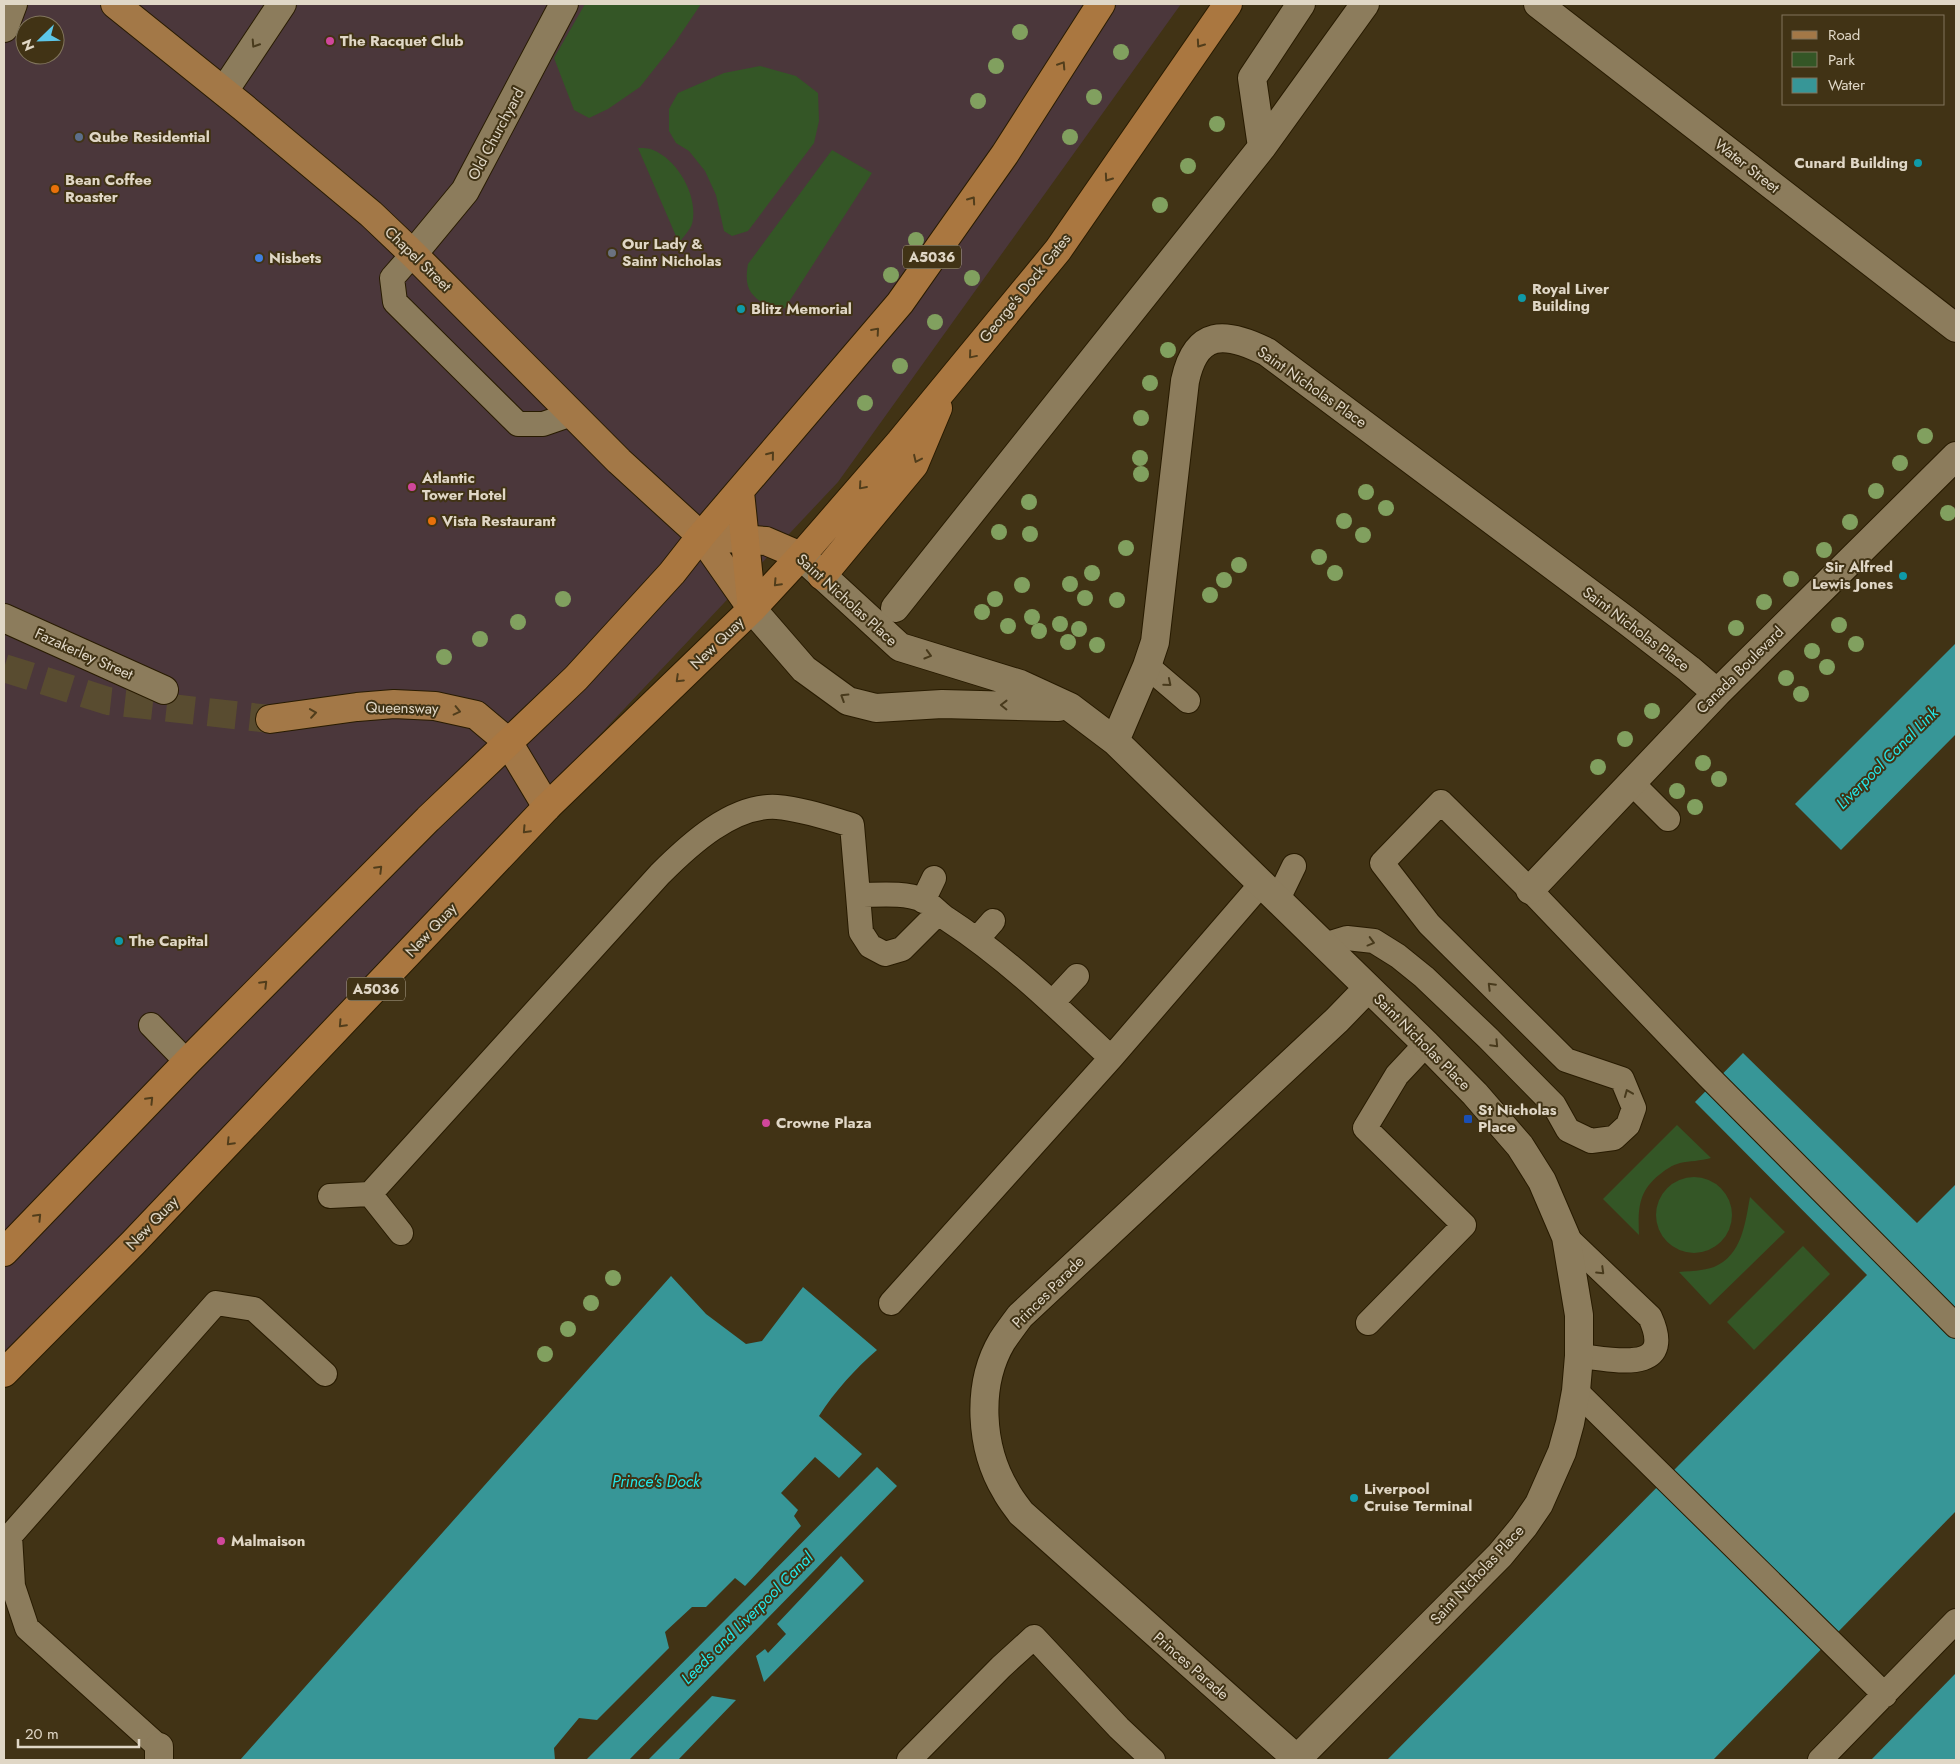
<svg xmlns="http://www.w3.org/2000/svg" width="1960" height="1764" font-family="Jost,sans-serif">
<rect width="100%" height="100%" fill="#413315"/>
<!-- commercial -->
<path fill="#4b373b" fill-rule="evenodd" d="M4,4H1181L838,482L4,1367ZM25,25H55V55H25Z"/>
<!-- green -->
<path fill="#345626" d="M585,4H701L674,44L640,87L608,109L589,118L574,110L554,58Z
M760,66L796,76L818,93L819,121L814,143L748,231L732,236L724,231L716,195L705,171L689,151L676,143L669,131V109L678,93L724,73Z
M638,148C642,148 649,148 653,150C678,160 699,197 692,224C690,230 683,237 679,243Z
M832,150L872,173L785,308L774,311C753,296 743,293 748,264Z
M1677,1125L1711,1158C1700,1161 1690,1161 1680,1163C1672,1165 1665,1170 1659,1175C1638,1192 1638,1209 1639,1235L1603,1199Z
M1656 1215a38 38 0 1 1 76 0a38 38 0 1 1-76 0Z
M1750,1197L1785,1232L1710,1305L1679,1272C1690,1271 1703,1271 1714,1267C1742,1255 1745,1224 1750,1197Z
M1803,1246L1830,1274L1754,1350L1727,1322Z"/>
<!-- water -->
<path fill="#379697" d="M1956,643V734L1841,850L1795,804Z
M1743,1053L1917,1223L1956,1184V1760H1387L1867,1275L1695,1102Z
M671,1276L706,1314L746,1344L762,1341L803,1287L877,1350C855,1369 835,1391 819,1416L862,1454L839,1478L815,1457L781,1493L798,1510L794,1516L801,1526L745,1586L735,1578L706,1607H692L665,1632L669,1648L597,1720L579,1718L554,1748L555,1760H240Z
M877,1467L897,1486L629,1760H586Z
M841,1556L864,1581L764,1682L756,1656L765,1649L768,1653L786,1634L777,1624Z
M712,1696L736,1700L678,1760H648Z"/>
<!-- pier -->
<path fill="#413315" d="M1956,1511V1673L1871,1760H1713Z"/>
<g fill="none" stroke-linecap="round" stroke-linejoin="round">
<!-- primary-tunnel -->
<path stroke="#594c30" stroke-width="28" stroke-dasharray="28 14" stroke-linecap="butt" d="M4,668L108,701L270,719"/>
<defs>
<path id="service" d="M413,254L392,278L395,302L518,424H543L572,414
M1147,666L1188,701
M1631,782L1668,819
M858,895L861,932L870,946L885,954L902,949L938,913
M1278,899L1294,866
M923,901L934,878
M978,938L993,921
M1324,945L1347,938L1374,941L1398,956L1424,977L1488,1038L1554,1105L1568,1130L1591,1141L1614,1138L1628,1125L1634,1108L1622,1079L1566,1060L1429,924L1382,863L1441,802L1530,890L1708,1076L1956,1326
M1052,1003L1077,976
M151,1025L187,1062
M330,1196L370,1194
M401,1233L370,1194L660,874C689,845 733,804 777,807C802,809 828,818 852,825L858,895C879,895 903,892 923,900C931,904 939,914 947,919C1007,958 1059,1009 1111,1058
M1566,1237L1650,1317C1677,1376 1611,1359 1579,1356
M891,1303L1111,1058L1262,883
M1368,1323L1464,1225L1365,1128L1397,1075L1426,1044
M1576,1391L1885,1695
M159,1747L27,1628L13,1586L10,1536L216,1303L254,1309L325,1374
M909,1760L1001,1667L1034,1637L1119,1728L1153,1760
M1820,1760L1956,1621"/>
<path id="pedestrian" d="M1262,147L1252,78L1301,4
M895,608L1262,147L1365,4"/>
<path id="minor" d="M1538,4L1956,328
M4,28L13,4
M224,91L282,4
M413,254L465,191L564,4
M801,556L900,647L1020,684L1070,707L1115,741L1426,1044L1475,1094L1520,1146L1542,1181L1566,1237L1579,1315V1356L1576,1391L1570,1423L1562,1452L1539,1504L1524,1526L1500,1555L1296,1760
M752,609L804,669L848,701L876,708L942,704L1058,707
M4,618L164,690
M1115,741L1147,666L1155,642L1185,381C1196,329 1225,331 1267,352L1627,621L1689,669L1717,693
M1530,890L1717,693L1956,456
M1297,1759L1021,1513C1016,1506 1010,1499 1006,1491C980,1448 976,1385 1002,1341C1008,1332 1014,1324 1020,1316L1337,1020L1368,988
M159,1760V1747"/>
<path id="primary" d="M115,4L243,107L371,214L413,254L619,461L701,536L752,609
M701,536L766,541L801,556
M270,719L357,707L394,704L435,706L476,715L508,742L547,807"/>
<path id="trunk" d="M740,492L752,609
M822,576L914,465L938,408
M4,1252L187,1062L428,819L576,678L672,573L701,536L900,303L1005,154L1101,4
M4,1373L133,1243L547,807L752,609L801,556L900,442L1058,250L1228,4"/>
</defs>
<!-- service casing -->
<use href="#service" stroke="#281b00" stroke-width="26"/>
<!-- pedestrian casing -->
<use href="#pedestrian" stroke="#281b00" stroke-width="30"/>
<!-- minor casing -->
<use href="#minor" stroke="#281b00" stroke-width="30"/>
<!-- primary casing -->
<use href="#primary" stroke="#281b00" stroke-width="30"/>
<!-- trunk casing -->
<use href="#trunk" stroke="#281b00" stroke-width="30"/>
<!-- service -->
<use href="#service" stroke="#8c7c5c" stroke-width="24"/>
<!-- pedestrian -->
<use href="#pedestrian" stroke="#8c7c5c" stroke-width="28"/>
<!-- minor -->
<use href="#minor" stroke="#8c7c5c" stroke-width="28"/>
<!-- primary -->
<use href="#primary" stroke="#a37847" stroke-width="28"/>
<!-- trunk -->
<use href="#trunk" stroke="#aa7740" stroke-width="28"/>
</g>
<!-- trees -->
<g fill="#81a05f">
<circle cx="1020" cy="32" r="8"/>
<circle cx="1121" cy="52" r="8"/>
<circle cx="996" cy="66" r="8"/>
<circle cx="1094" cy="97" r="8"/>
<circle cx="978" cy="101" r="8"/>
<circle cx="1217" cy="124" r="8"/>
<circle cx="1070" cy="137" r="8"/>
<circle cx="1188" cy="166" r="8"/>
<circle cx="1160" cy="205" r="8"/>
<circle cx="916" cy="240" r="8"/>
<circle cx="891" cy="275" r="8"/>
<circle cx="972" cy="278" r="8"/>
<circle cx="935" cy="322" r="8"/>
<circle cx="1168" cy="350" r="8"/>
<circle cx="900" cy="366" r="8"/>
<circle cx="1150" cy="383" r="8"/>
<circle cx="865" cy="403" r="8"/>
<circle cx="1141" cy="418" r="8"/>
<circle cx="1925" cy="436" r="8"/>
<circle cx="1140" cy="458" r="8"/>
<circle cx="1900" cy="463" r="8"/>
<circle cx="1141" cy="474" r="8"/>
<circle cx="1876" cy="491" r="8"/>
<circle cx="1366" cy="492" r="8"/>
<circle cx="1029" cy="502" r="8"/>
<circle cx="1386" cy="508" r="8"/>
<circle cx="1948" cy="513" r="8"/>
<circle cx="1344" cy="521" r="8"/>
<circle cx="1850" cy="522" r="8"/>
<circle cx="999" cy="532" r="8"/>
<circle cx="1030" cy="534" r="8"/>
<circle cx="1363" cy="535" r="8"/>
<circle cx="1126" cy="548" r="8"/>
<circle cx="1824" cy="550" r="8"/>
<circle cx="1319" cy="557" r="8"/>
<circle cx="1239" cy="565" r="8"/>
<circle cx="1092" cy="573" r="8"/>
<circle cx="1335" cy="573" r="8"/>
<circle cx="1791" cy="579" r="8"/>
<circle cx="1224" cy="580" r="8"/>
<circle cx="1070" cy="584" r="8"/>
<circle cx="1022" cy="585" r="8"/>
<circle cx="1210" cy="595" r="8"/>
<circle cx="1085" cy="598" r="8"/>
<circle cx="563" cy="599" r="8"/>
<circle cx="995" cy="599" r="8"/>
<circle cx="1117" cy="600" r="8"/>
<circle cx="1764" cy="602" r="8"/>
<circle cx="982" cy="612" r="8"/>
<circle cx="1032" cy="617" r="8"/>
<circle cx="518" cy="622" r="8"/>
<circle cx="1060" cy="624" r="8"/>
<circle cx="1839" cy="625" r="8"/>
<circle cx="1008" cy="626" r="8"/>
<circle cx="1736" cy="628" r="8"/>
<circle cx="1079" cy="629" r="8"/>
<circle cx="1039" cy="631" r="8"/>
<circle cx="480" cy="639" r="8"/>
<circle cx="1068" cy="642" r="8"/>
<circle cx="1856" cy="644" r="8"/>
<circle cx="1097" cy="645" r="8"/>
<circle cx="1812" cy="651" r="8"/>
<circle cx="444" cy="657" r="8"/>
<circle cx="1827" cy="667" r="8"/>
<circle cx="1786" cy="678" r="8"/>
<circle cx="1801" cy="694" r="8"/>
<circle cx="1652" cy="711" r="8"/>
<circle cx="1625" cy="739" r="8"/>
<circle cx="1703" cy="763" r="8"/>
<circle cx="1598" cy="767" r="8"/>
<circle cx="1719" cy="779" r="8"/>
<circle cx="1677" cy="791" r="8"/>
<circle cx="1695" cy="807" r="8"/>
<circle cx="613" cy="1278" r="8"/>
<circle cx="591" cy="1303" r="8"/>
<circle cx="568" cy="1329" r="8"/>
<circle cx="545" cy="1354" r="8"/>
</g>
<!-- one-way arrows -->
<defs><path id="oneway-chevron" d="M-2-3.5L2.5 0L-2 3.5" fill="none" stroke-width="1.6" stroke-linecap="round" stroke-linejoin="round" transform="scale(1.25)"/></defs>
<g stroke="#483a1c">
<use href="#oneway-chevron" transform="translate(255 44) rotate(123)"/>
<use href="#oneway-chevron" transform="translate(928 655) rotate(16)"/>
<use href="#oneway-chevron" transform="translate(1168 683) rotate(40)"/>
<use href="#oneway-chevron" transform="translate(844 697) rotate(-148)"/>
<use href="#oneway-chevron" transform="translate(1004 705) rotate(-179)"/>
<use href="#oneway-chevron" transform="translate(1371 942) rotate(15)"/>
<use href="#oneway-chevron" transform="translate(1491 986) rotate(-135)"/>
<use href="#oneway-chevron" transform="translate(1495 1044) rotate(46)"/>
<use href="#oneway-chevron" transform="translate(1628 1093) rotate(-112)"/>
<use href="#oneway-chevron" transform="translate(1601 1271) rotate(44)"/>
</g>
<g stroke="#513d1b">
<use href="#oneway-chevron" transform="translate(1200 44) rotate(125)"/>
<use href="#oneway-chevron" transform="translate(1062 65) rotate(-57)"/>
<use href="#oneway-chevron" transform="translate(1108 178) rotate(125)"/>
<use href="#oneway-chevron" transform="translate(972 200) rotate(-55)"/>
<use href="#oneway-chevron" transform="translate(876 331) rotate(-49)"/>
<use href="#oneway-chevron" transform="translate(972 355) rotate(130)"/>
<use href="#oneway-chevron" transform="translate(771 455) rotate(-51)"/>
<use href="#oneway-chevron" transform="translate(917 459) rotate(115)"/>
<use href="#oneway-chevron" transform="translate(862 486) rotate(131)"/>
<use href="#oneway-chevron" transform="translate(777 583) rotate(133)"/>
<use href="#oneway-chevron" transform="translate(679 679) rotate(136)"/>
<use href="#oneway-chevron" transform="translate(526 830) rotate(133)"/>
<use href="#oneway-chevron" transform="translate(379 869) rotate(-45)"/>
<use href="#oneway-chevron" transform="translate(264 984) rotate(-45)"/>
<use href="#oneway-chevron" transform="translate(342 1024) rotate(133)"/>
<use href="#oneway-chevron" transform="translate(150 1100) rotate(-46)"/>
<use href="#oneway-chevron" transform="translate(230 1142) rotate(134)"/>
<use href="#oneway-chevron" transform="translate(38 1217) rotate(-46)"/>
</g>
<g stroke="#503d1c">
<use href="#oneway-chevron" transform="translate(457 711) rotate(13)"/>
<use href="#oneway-chevron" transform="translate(313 713) rotate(-8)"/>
</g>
<!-- markers -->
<g fill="#d1479c" stroke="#413315" stroke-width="2">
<circle cx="330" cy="41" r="5"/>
<circle cx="412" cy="487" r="5"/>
<circle cx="766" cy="1123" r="5"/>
<circle cx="221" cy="1541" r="5"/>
</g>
<circle fill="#5c6f8a" stroke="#413315" stroke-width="2" cx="79" cy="137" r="5"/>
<g fill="#0f9aa8" stroke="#413315" stroke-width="2">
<circle cx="1918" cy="163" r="5"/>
<circle cx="1522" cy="298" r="5"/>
<circle cx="741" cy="309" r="5"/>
<circle cx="1903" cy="576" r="5"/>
<circle cx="119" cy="941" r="5"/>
<circle cx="1354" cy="1498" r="5"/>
</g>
<g fill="#e8710a" stroke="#413315" stroke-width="2">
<circle cx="55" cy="189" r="5"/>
<circle cx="432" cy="521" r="5"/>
</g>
<circle fill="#6b7280" stroke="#413315" stroke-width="2" cx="612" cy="253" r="5"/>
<circle fill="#3f7fe0" stroke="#413315" stroke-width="2" cx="259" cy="258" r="5"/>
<rect fill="#1a4fb4" stroke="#413315" stroke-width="2" x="1463" y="1114" width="10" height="10" rx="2.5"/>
<g text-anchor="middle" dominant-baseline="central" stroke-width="4" stroke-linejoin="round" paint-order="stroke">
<!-- shield labels -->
<g fill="#413315" stroke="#b0a691" stroke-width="1">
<rect x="903" y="245.5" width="58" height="23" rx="4"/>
<rect x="347" y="977.5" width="58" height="23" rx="4"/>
</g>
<g font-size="14" font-weight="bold" fill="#e0d7c6">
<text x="932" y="257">A5036</text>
<text x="376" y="989">A5036</text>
</g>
<!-- poi labels -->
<g font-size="15" font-weight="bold" fill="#e0d7c6" stroke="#413315" text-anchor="start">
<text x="340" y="41">The Racquet Club</text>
<text x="89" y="137">Qube Residential</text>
<text x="1908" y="163" text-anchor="end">Cunard Building</text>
<text x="65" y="180">Bean Coffee<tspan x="65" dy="17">Roaster</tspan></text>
<text x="622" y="244">Our Lady &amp;<tspan x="622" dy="17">Saint Nicholas</tspan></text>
<text x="269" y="258">Nisbets</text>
<text x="1532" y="289">Royal Liver<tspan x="1532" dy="17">Building</tspan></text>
<text x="751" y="309">Blitz Memorial</text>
<text x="422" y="478">Atlantic<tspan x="422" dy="17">Tower Hotel</tspan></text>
<text x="442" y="521">Vista Restaurant</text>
<text x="1893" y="567" text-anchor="end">Sir Alfred<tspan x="1893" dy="17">Lewis Jones</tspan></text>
<text x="129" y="941">The Capital</text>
<text x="1478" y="1110">St Nicholas<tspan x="1478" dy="17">Place</tspan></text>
<text x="776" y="1123">Crowne Plaza</text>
<text x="1364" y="1489">Liverpool<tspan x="1364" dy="17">Cruise Terminal</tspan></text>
<text x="231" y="1541">Malmaison</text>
</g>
<!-- street labels -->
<g font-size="15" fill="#e0d7c6" stroke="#413315">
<text transform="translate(496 134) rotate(-62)">Old Churchyard</text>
<text transform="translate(1747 166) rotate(38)">Water Street</text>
<text transform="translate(418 259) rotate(44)">Chapel Street</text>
<text transform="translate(1025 288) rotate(-51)">George's Dock Gates</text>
<text transform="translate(1312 387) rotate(35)">Saint Nicholas Place</text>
<text transform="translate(847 600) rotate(42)">Saint Nicholas Place</text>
<text transform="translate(1636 629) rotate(37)">Saint Nicholas Place</text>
<text transform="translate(717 643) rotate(-44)">New Quay</text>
<text transform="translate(84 654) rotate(24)">Fazakerley Street</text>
<text transform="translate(1740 670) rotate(-45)">Canada Boulevard</text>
<text transform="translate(402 708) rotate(1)">Queensway</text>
<text transform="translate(431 930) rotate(-47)">New Quay</text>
<text transform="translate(1422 1042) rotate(45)">Saint Nicholas Place</text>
<text transform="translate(152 1223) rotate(-46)">New Quay</text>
<text transform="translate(1048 1292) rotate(-45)">Princes Parade</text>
<text transform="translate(1477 1575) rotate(-47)">Saint Nicholas Place</text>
<text transform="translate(1191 1666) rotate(41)">Princes Parade</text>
</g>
<!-- water labels -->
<g font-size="16" font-style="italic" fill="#23e7e9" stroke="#413315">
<text transform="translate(1887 758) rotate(-45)">Liverpool Canal Link</text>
<text x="656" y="1481">Prince's Dock</text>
<text transform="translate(747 1618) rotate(-45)">Leeds and Liverpool Canal</text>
</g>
</g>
<!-- border -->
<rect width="1960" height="1764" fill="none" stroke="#e0d7c6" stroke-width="10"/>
<!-- legend -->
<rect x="1782" y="15" width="162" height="90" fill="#413315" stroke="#81755c"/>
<rect x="1792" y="31" width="25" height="8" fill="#a37847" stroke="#81755c"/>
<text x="1828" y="40" font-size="15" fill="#e0d7c6">Road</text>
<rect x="1792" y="52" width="25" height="15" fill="#345626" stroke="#81755c"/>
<text x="1828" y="65" font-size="15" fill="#e0d7c6">Park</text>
<rect x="1792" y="78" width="25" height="15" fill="#379697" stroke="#81755c"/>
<text x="1828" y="90" font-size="15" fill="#e0d7c6">Water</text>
<!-- north arrow -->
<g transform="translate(40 40) rotate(247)"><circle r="24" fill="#413315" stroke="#81755c"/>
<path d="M0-4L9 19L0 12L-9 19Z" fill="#5dc7e8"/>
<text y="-8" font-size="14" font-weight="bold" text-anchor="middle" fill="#e0d7c6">N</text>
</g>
<!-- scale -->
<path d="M18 1739v8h121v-8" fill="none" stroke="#e0d7c6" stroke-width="2.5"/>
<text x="25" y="1739" font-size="15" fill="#e0d7c6" stroke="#413315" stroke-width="4" paint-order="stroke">20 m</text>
</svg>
